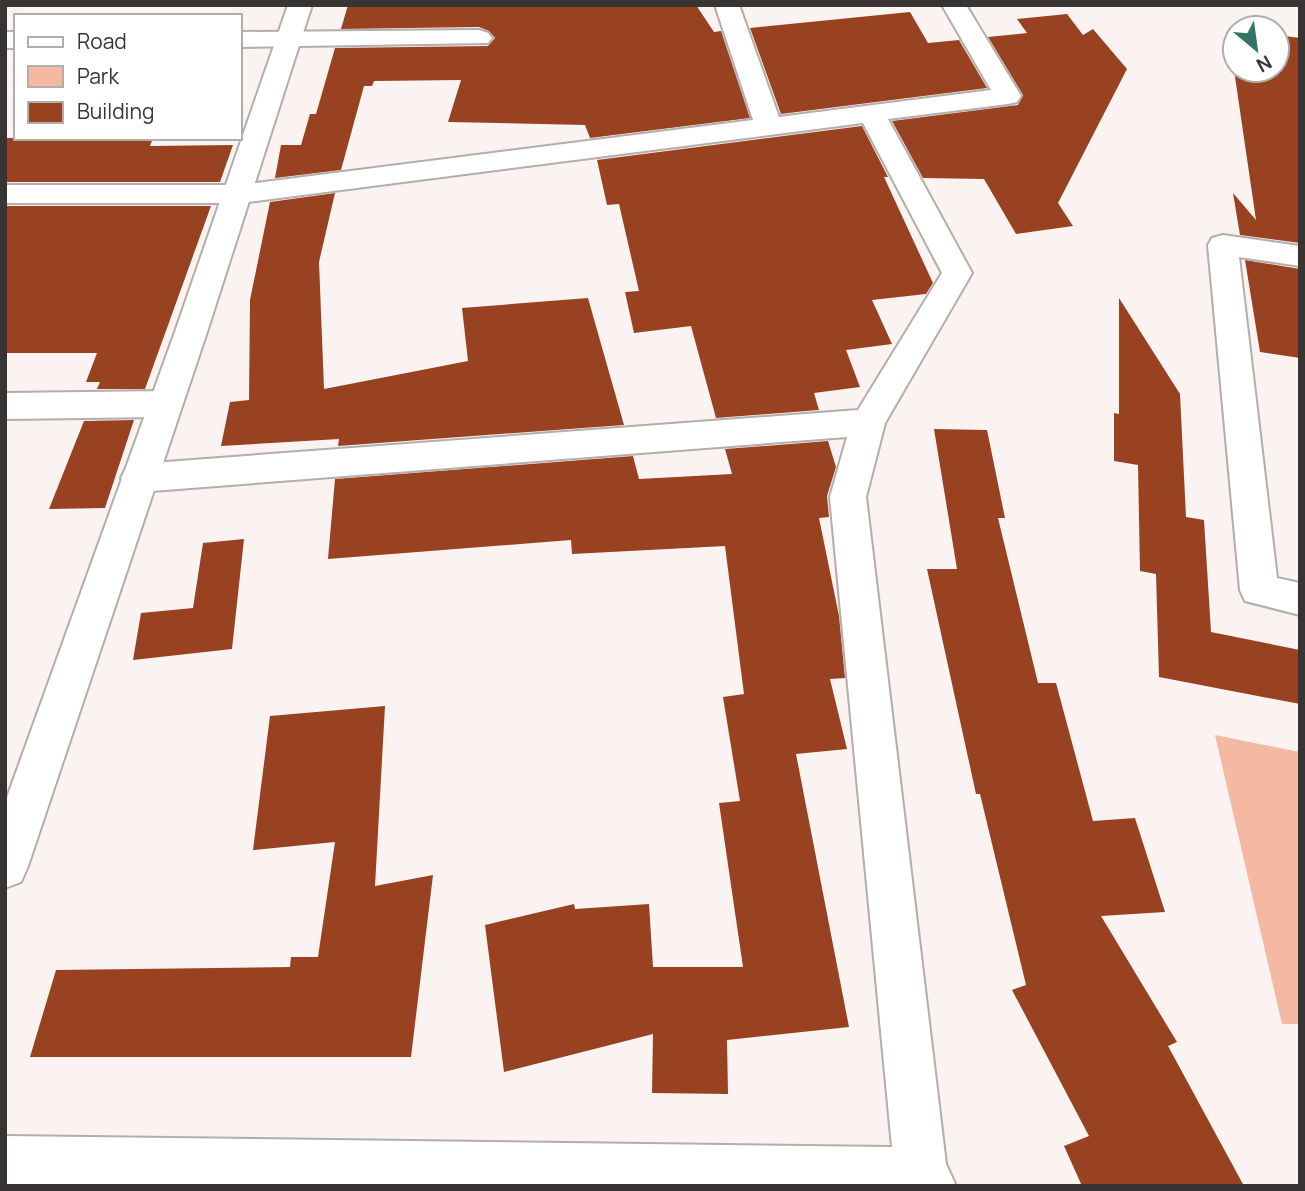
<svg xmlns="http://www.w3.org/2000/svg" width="1305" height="1191" font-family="Manrope,sans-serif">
<rect width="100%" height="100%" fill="#faf3f1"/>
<!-- green -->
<path fill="#f4b8a3" d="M1215,735L1300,752V1024H1282Z"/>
<!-- building -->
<path fill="#994221" d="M348,5H696L714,32L721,31L750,118L590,138L585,125L448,122L461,80L374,81L372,86H364L341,170L275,178L281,145H301L310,114H316L335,48L488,46L495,38L489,31L479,27L341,29Z
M910,12L928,43L959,40L987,88L781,114L750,28Z
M1067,14L1083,35L1093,29L1127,69L1058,203L1073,226L1016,234L984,179L923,178L892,121L1018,105L1023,95L988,37L1027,33L1017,19Z
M1228,29L1235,30V70H1277V35L1300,38V243L1240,235L1233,193L1256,220Z
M862,126L888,177H884L933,283L926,294L872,300L892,344L846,350L860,387L814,393L819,410L716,418L691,326L634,333L625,292L639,291L619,204L607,205L597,160Z
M5,138H153L150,146L233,145L220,182H5Z
M335,193L319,262L324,389L468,361L462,308L588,298L624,425L338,446L339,439L221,446L230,402L249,400L250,300L270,202Z
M5,206H211L145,389H97L100,382H86L97,353H5Z
M1245,260L1300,269V358L1260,352Z
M1119,298L1180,394L1186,517L1204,520L1211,632L1300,650V704L1159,677L1156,574L1140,571L1138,465L1114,461V413L1119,414Z
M134,420L105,508L49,509L84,421Z
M934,429L987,430L1005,518H998L1038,683H1056L1093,821L1135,818L1165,912L1101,916L1177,1042L1168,1046L1244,1186H1082L1064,1146L1089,1136L1012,990L1026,985L980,794H976L927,569H957Z
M828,441L836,467L827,496L829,517L819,518L839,616L845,678L830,679L847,749L796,754L849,1027L727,1040L728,1094L652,1093L653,1034L504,1072L485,925L574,904L575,909L649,904L653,967H743L719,803L740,801L723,697L744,694L725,546L572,554L571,540L328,559L335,479L633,456L639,479L732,474L725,449Z
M244,539L232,649L133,660L141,613L193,608L203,543Z
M385,706L375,886L433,875L411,1057H30L56,970L290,967L291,957H318L335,842L253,850L270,716Z"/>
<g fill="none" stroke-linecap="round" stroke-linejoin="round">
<defs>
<path id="street" d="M715,5H739L779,117L991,90L942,5H966L1021,96L1017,102L1008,104L888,119L972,273L885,423L866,497L946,1164L956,1186H5V1136L892,1147L830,497L847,437L139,492L126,488L121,478L126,468L139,464L858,410L942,273L863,123L240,203H5V185H240L753,120Z
M479,30L488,33L492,38L488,43L240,47V32Z
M5,32H16V48H5Z
M1223,235L1300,246V266L1239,257L1277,578L1300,583V615L1245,601L1240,590L1208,245L1212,238Z
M164,391L176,395L181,404L176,413L164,417L5,419V393Z"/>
<path id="secondary" d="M288,5H312L208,329L28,866L21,882L5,888V803L176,329Z"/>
</defs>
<!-- street casing -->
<use href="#street" stroke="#b3adab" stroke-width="4"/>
<!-- secondary casing -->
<use href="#secondary" stroke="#b3adab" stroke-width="4"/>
<!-- street -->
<use href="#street" fill="#fff" fill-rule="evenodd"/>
<!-- secondary -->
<use href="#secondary" fill="#fff" fill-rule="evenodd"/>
</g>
<!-- border -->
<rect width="1305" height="1191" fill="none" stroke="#373433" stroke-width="14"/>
<!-- legend -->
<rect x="14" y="14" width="228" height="126" fill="#ffffff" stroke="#afaead" stroke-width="2"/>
<rect x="28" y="37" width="35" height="10" fill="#ffffff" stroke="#afaead" stroke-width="2"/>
<text x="77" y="49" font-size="21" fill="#373433">Road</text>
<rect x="28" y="66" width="35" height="21" fill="#f4b8a3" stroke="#afaead" stroke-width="2"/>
<text x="77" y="84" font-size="21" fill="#373433">Park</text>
<rect x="28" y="102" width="35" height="21" fill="#994221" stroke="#afaead" stroke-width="2"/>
<text x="77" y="119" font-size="21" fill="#373433">Building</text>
<!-- north arrow -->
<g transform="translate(1256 49) rotate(151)"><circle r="33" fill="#ffffff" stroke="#afaead" stroke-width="2"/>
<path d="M0-5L12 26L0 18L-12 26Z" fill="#337565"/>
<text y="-10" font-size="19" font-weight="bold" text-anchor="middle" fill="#373433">N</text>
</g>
</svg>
